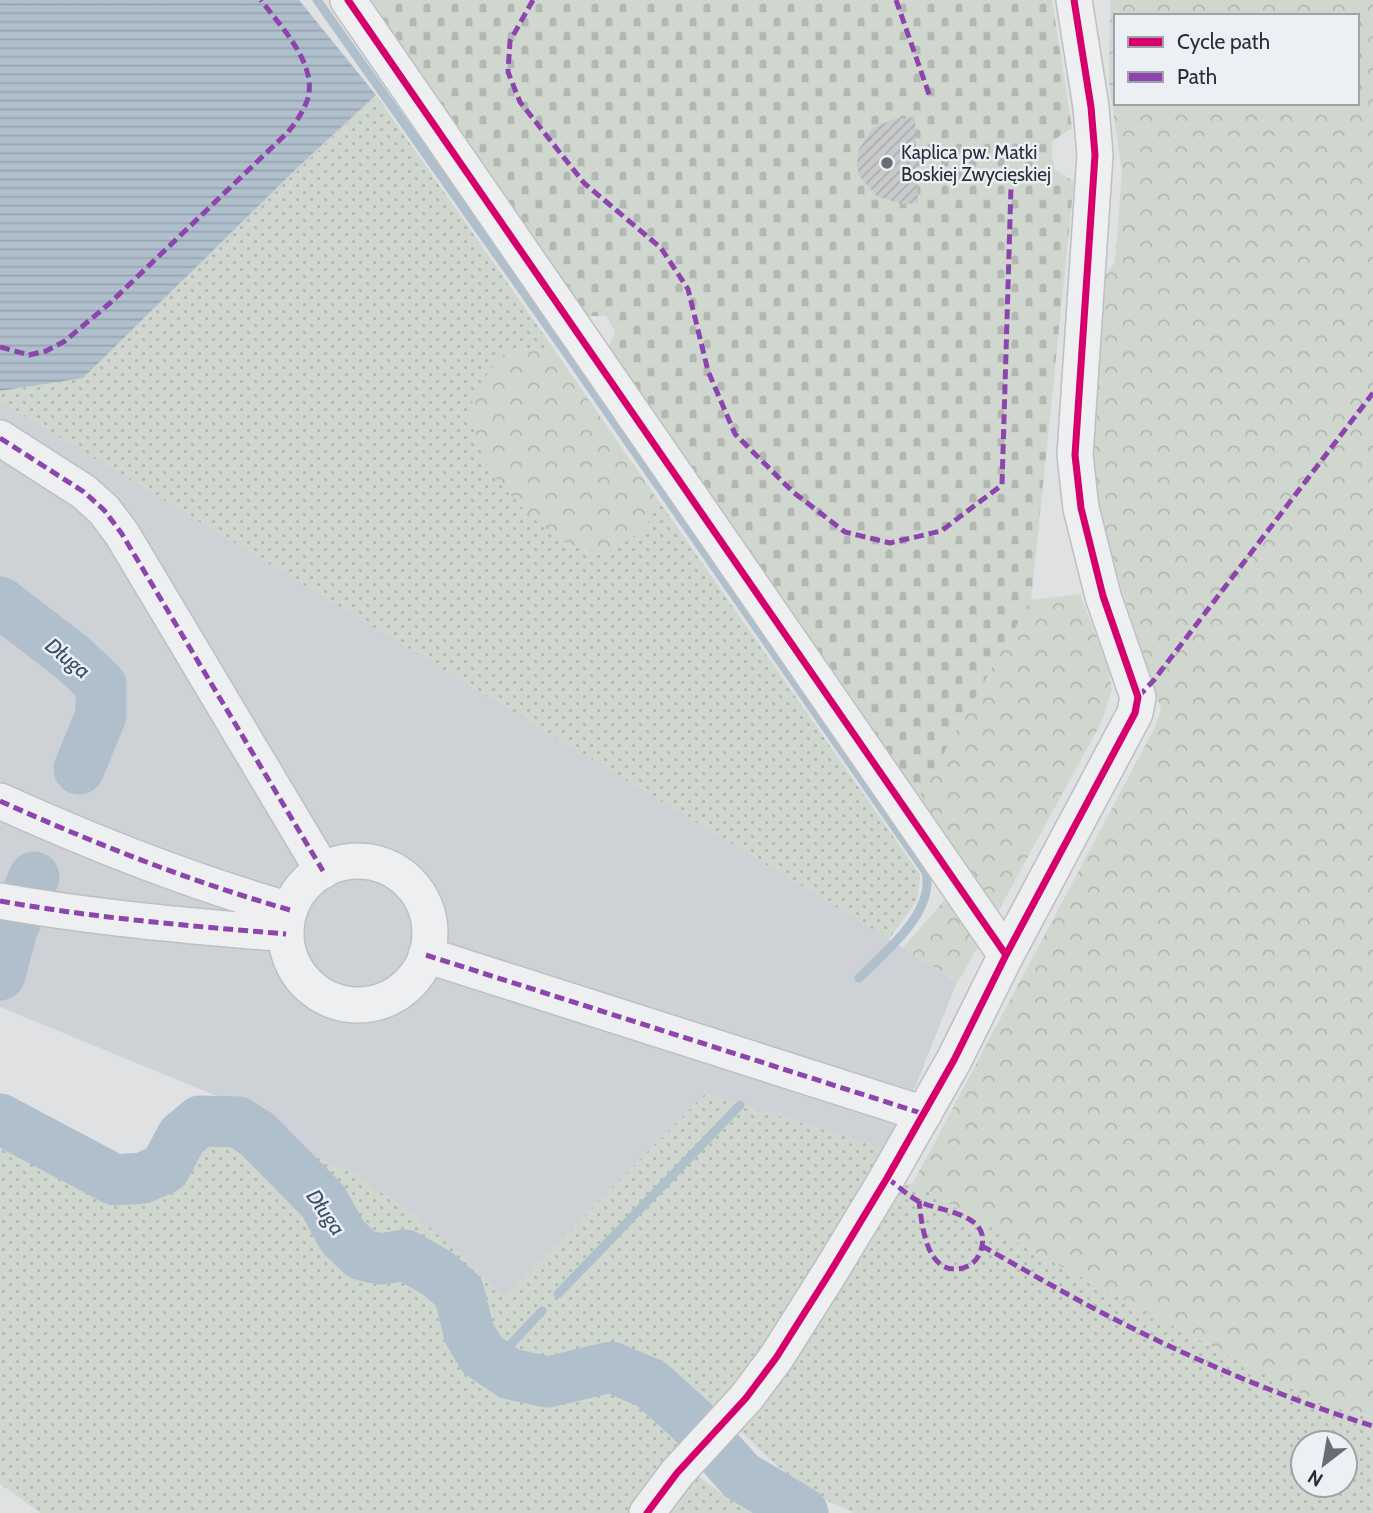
<svg xmlns="http://www.w3.org/2000/svg" width="1373" height="1513" font-family="Cabin,sans-serif">
<defs>
<pattern id="grass-dots" width="8" height="8" patternUnits="userSpaceOnUse" patternTransform="scale(1.75)"><rect width="8" height="8" fill="#d0d7cf"/><path d="M2 2h.1M6 6h.1" fill="none" stroke="#b3b9b2" stroke-width="1.8" stroke-linecap="round"/></pattern>
<pattern id="forest-crowns" width="20" height="18" patternUnits="userSpaceOnUse" patternTransform="scale(1.75)"><rect width="20" height="18" fill="#d0d7cf"/><path d="M2 6a3 3 0 1 1 6 0M12 15a3 3 0 1 1 6 0" fill="none" stroke="#b3b9b2"/></pattern>
<pattern id="cemetery-stones" width="16" height="16" patternUnits="userSpaceOnUse" patternTransform="scale(1.75)"><rect width="16" height="16" fill="#d0d7cf"/><path d="M2 7V4a2 2 0 0 1 4 0v3zM10 15v-3a2 2 0 0 1 4 0v3z" fill="#b3b9b2"/></pattern>
<pattern id="water-rules" width="6" height="5" patternUnits="userSpaceOnUse" patternTransform="scale(1.75)"><rect width="6" height="5" fill="#b0bfcc"/><path d="M0 2.5h6" fill="none" stroke="#97a4b0"/></pattern>
<pattern id="building-hatch" width="6" height="6" patternUnits="userSpaceOnUse" patternTransform="scale(1.75)"><rect width="6" height="6" fill="#c7c9cb"/><path d="M-1 1l2-2M0 6l6-6M5 7l2-2" fill="none" stroke="#abadaf"/></pattern>
</defs>
<rect width="100%" height="100%" fill="#dfe1e3"/>
<!-- built -->
<path fill="#ced1d6" d="M376,95L555,351L507,350L642,530L660,503L920,875L917,900L889,939L957,982L890,1150L705,1094L504,1297L431,1228L357,1175L293,1147L246,1108L0,1007V391L83,378L298,167Z"/>
<!-- grass -->
<path fill="url(#grass-dots)" fill-rule="evenodd" d="M376,95L555,351L507,350L642,530L660,503L920,875L917,900L889,939L0,401V391L83,378Z
M705,1094L890,1150L721,1417L639,1365L617,1355L570,1357L531,1363L505,1357L486,1340L477,1321L472,1296L442,1262L398,1241L375,1242L359,1234L327,1184L293,1147L357,1175L431,1228L504,1297Z
M213,1135L234,1140L268,1167L304,1206L343,1258L365,1272L419,1280L438,1292L449,1307L455,1343L477,1371L492,1382L524,1393L559,1395L619,1384L648,1398L676,1421L690,1445L635,1513H41L0,1484V1137L70,1181L112,1197L143,1196L172,1181L193,1143Z
M913,1183L1045,1258L1317,1402L1373,1417V1513H854L800,1488L735,1426L895,1189ZM1303,1443H1345V1485H1303Z
M693,1472L723,1495L777,1513H661Z"/>
<!-- forest -->
<path fill="url(#forest-crowns)" fill-rule="evenodd" d="M1110,0H1373V1417L1317,1402L1045,1258L913,1183L1155,727L1161,709L1121,588L1092,512L1086,451L1100,285L1115,262L1122,172L1109,83ZM1116,16H1357V103H1116Z
M1061,309L1031,600L1080,594L1108,667L1112,690L1102,721L994,919L915,803Z
M507,350L555,351L660,503L642,530L607,555L563,542L529,515L488,470L469,414L477,387Z
M948,896L980,943L958,982L903,948Z"/>
<!-- cemetery -->
<path fill="url(#cemetery-stones)" d="M364,0H1052L1072,128L1052,141V156L1054,169L1074,182L1031,600L915,803L605,356L615,331L606,316H580Z"/>
<!-- water -->
<path fill="url(#water-rules)" d="M0,0H299L376,95L298,167L83,378L0,391Z"/>
<g fill="none" stroke-linecap="round" stroke-linejoin="round">
<!-- stream -->
<path stroke="#b0bfcc" stroke-width="9" d="M317,0L565,351L926,872C935,913 885,952 859,978
M558,1294L740,1105
M494,1362L542,1311"/>
<!-- river -->
<path stroke="#b0bfcc" stroke-width="51" d="M0,602L74,659L101,685V715L79,769
M0,975L12,930L34,877
M0,1119L115,1180L143,1178L165,1168L182,1136L200,1121L238,1122L257,1134L323,1201L343,1237L362,1255L381,1259L405,1255L437,1273L459,1292L469,1333L482,1355L510,1374L548,1382L611,1367L651,1384L694,1423L741,1476L803,1513"/>
</g>
<!-- building -->
<path fill="url(#building-hatch)" d="M915,117L918,203L902,204L877,196L858,175V151L872,128L894,119Z"/>
<g fill="none" stroke-linecap="round" stroke-linejoin="round">
<defs>
<path id="minor" d="M348,0L1006,955
M0,438L84,492L104,510L122,534L323,871
M0,801C93,843 192,882 290,910
M286 933a72 72 0 1 1 144 0a72 72 0 1 1-144 0Z
M0,901C95,918 190,926 286,934
M426,955L924,1114
M647,1513L677,1473L746,1398L776,1358L829,1274L887,1178L954,1060L1006,955L1135,713L1138,697L1103,596L1081,508L1075,455L1095,155L1091,107L1074,0"/>
</defs>
<!-- minor casing -->
<use href="#minor" stroke="#bdbfc1" stroke-width="38"/>
<!-- minor -->
<use href="#minor" stroke="#eeeff0" stroke-width="35"/>
<!-- quiet -->
<path stroke="#8e44ad" stroke-width="5" stroke-dasharray="10 5" stroke-linecap="butt" d="M533,0L510,41L508,72L520,102L584,183L661,248L688,289L708,371L735,434L793,492L845,532L890,543L941,531L1002,485L1011,187
M896,0L930,97
M0,347L29,355L46,351L65,341L110,303L288,132C296,122 304,111 308,98C317,63 280,26 261,0
M0,438L84,492L104,510L122,534L323,871
M1138,697L1154,680L1373,393
M0,801C93,843 192,882 290,910
M0,901C95,918 190,926 286,934
M426,955L924,1114
M887,1178C897,1185 907,1195 918,1201C938,1212 993,1212 981,1250C978,1260 972,1265 963,1268C926,1277 922,1225 919,1201
M982,1246C1032,1274 1081,1303 1132,1328C1210,1367 1290,1400 1373,1426"/>
<defs>
<path id="cycleway" d="M348,0L1006,955
M647,1513L677,1473L746,1398L776,1358L829,1274L887,1178L954,1060L1006,955L1135,713L1138,697L1103,596L1081,508L1075,455L1095,155L1091,107L1074,0"/>
</defs>
<!-- cycleway casing -->
<use href="#cycleway" stroke="#eceff3" stroke-width="11"/>
<!-- cycleway -->
<use href="#cycleway" stroke="#d6006c" stroke-width="7"/>
</g>
<!-- markers -->
<circle fill="#686d75" stroke="#eceff3" stroke-width="2.5" cx="887" cy="163" r="7"/>
<g text-anchor="middle" dominant-baseline="central" stroke-width="5" stroke-linejoin="round" paint-order="stroke">
<!-- poi labels -->
<g font-size="19" fill="#282f3a" stroke="#eceff3" text-anchor="start">
<text x="901" y="152">Kaplica pw. Matki<tspan x="901" dy="22">Boskiej Zwycięskiej</tspan></text>
</g>
<!-- water labels -->
<g font-size="21" font-style="italic" fill="#374f69" stroke="#eceff3">
<text transform="translate(68 658) rotate(39)">Długa</text>
<text transform="translate(326 1212) rotate(55)">Długa</text>
</g>
</g>
<!-- legend -->
<rect x="1114" y="14" width="245" height="91" fill="#eceff3" stroke="#9ea2a9" stroke-width="2"/>
<rect x="1128" y="37" width="35" height="10" fill="#d6006c" stroke="#9ea2a9" stroke-width="2"/>
<text x="1177" y="49" font-size="21" fill="#282f3a">Cycle path</text>
<rect x="1128" y="72" width="35" height="10" fill="#8e44ad" stroke="#9ea2a9" stroke-width="2"/>
<text x="1177" y="84" font-size="21" fill="#282f3a">Path</text>
<!-- north arrow -->
<g transform="translate(1324 1464) rotate(211)"><circle r="33" fill="#eceff3" stroke="#9ea2a9" stroke-width="2"/>
<path d="M0-5L12 26L0 18L-12 26Z" fill="#686d75"/>
<text y="-10" font-size="19" font-weight="bold" text-anchor="middle" fill="#282f3a">N</text>
</g>
</svg>
